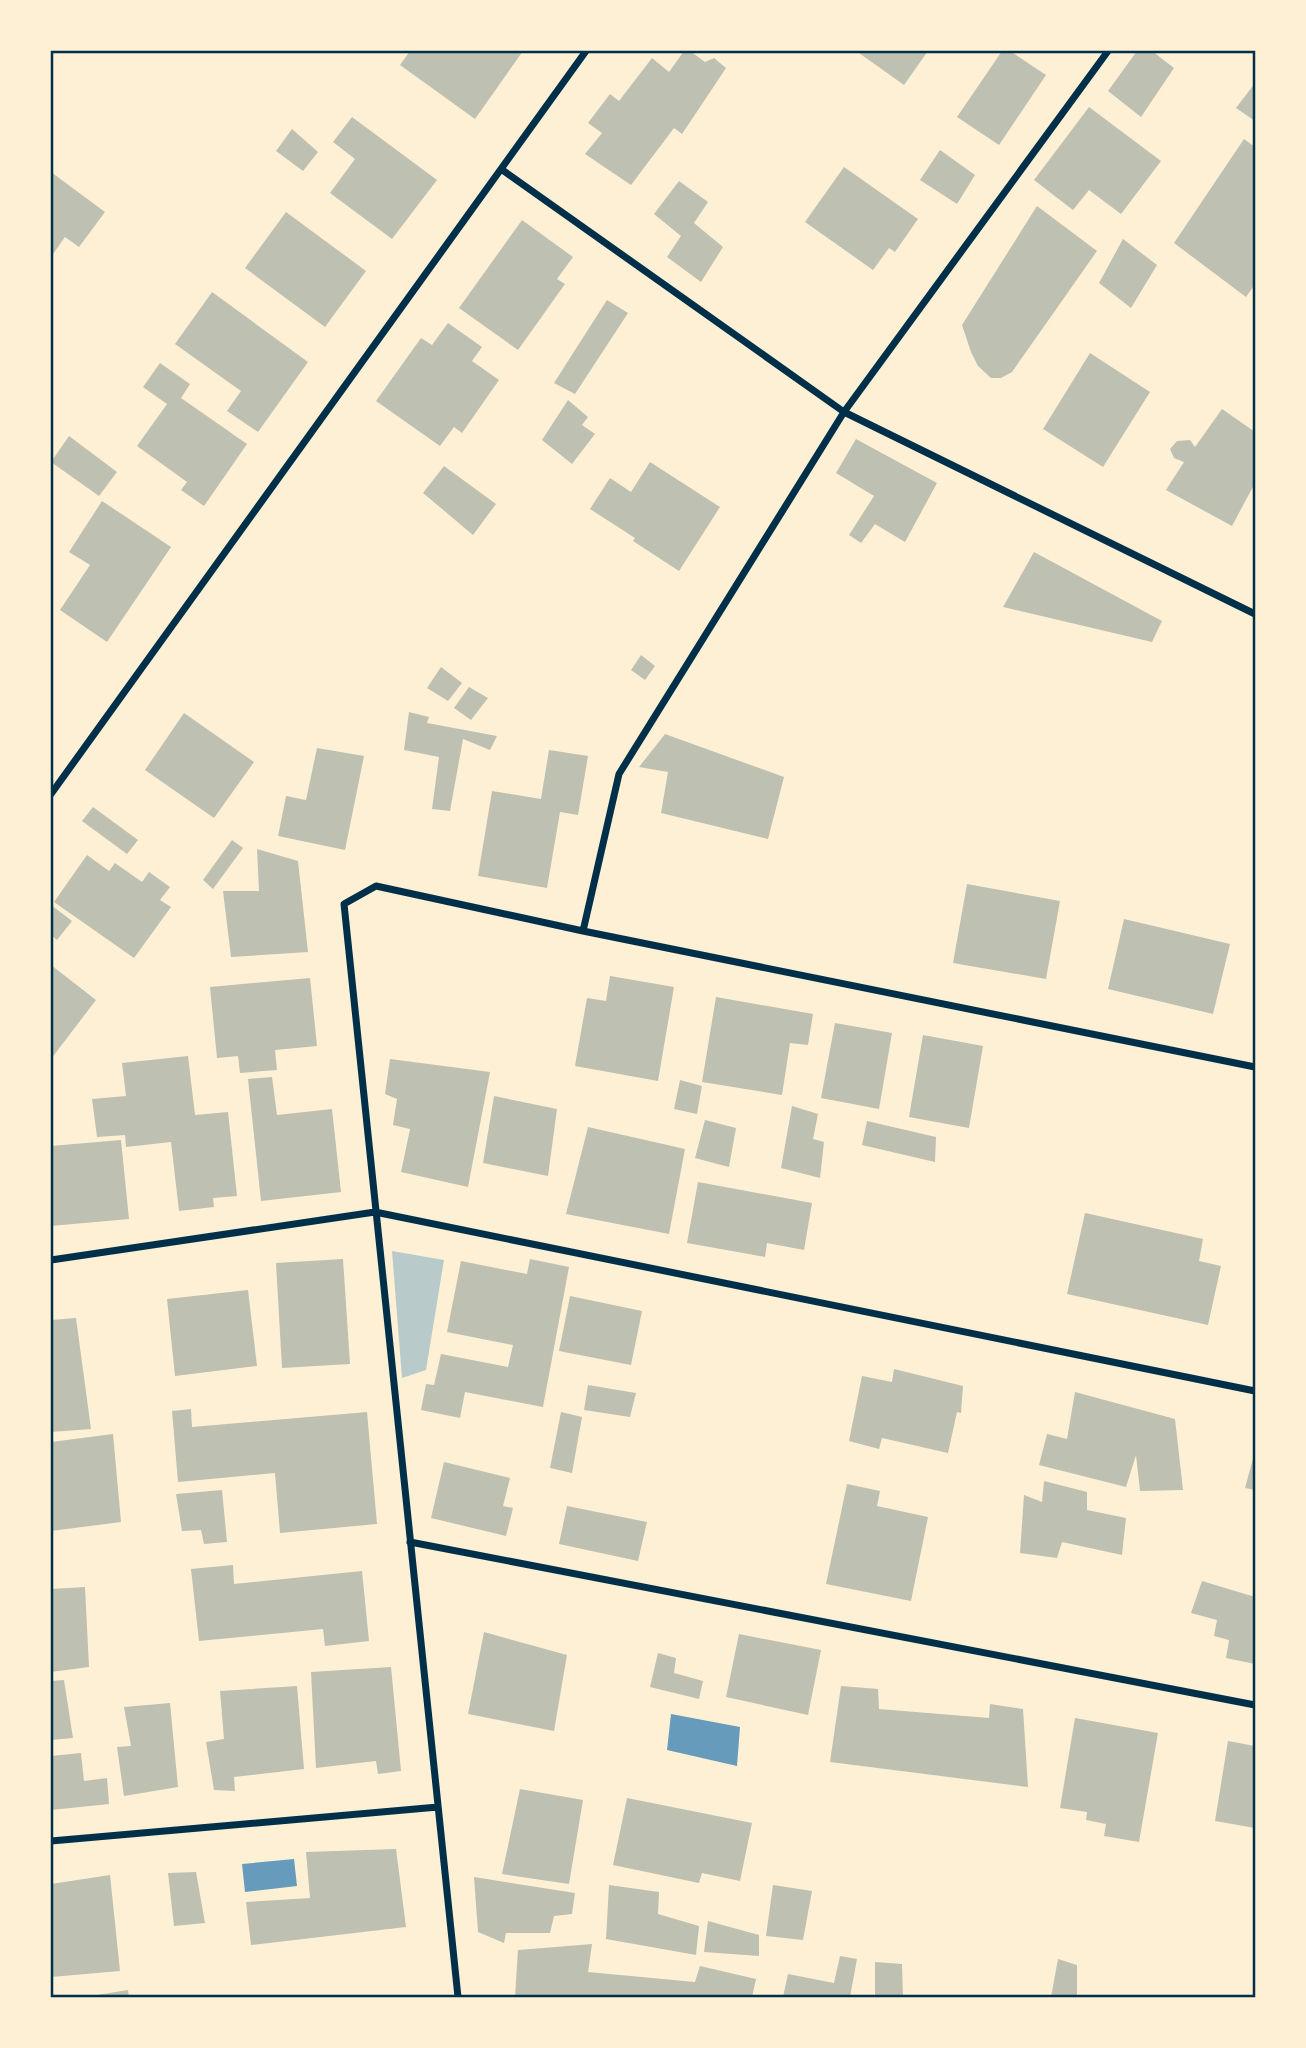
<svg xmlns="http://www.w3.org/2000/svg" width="1306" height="2048" font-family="Montserrat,sans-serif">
<rect width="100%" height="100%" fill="#fdf0d5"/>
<!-- green -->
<path fill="#b9caca" d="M392,1251L444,1260L426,1370L402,1378Z"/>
<!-- water -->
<path fill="#669bbc" d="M671,1714L740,1727L737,1766L667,1750Z
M294,1859L297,1886L245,1892L242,1864Z"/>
<!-- building -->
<path fill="#bec0b2" d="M410,51H523L475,119L400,65Z
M684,51H690L705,62L714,58L726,68L682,134L674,128L631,185L585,154L602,133L588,123L610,94L619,101L652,58L669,72Z
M860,51H928L904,85L859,53Z
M1002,51H1010L1046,75L999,145L957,117Z
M1137,51H1152L1174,68L1141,117L1108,91Z
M1255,83V121L1236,108Z
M1089,107L1161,161L1121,214L1089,190L1073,210L1034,180Z
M352,117L437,180L392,239L330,193L355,159L333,142Z
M292,129L318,152L303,171L276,151Z
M1244,139L1255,147V284L1246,297L1174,243Z
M940,150L975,175L957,204L920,180Z
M844,167L918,219L895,252L889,248L873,270L805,222Z
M51,172L105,212L79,247L65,237L51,257Z
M679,181L708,202L694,223L723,247L701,282L667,257L681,236L654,214Z
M1037,206L1097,251L1012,372L1001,378H991L978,366L971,352L962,325Z
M286,212L366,271L325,327L245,268Z
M522,220L573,257L557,279L565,284L518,350L459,308Z
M1123,239L1157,265L1131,308L1099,283Z
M212,292L308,362L258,432L227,411L241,391L175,344Z
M607,300L628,313L575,394L554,383Z
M448,323L482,347L472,361L499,380L462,433L454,427L440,446L376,401L421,338L432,345Z
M1090,353L1150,392L1103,467L1043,429Z
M160,363L190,384L181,398L247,444L204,506L181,490L187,482L137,446L167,404L143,387Z
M568,400L588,417L582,425L595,434L572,464L542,440Z
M1222,409L1255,432V483L1232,526L1166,490L1184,462L1174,458L1170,449L1177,441L1190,440L1195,447Z
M69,436L117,472L99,496L51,462Z
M856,439L937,483L905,542L875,524L861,543L849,535L874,496L836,473Z
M650,462L720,507L679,571L633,541L635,538L590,509L610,478L631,492Z
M444,466L496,504L473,535L423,493Z
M102,501L171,547L107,642L60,610L90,565L69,552Z
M1034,552L1162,621L1152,642L1003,607Z
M641,655L655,666L645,680L631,670Z
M441,667L462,683L448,701L427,688Z
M469,687L488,698L471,720L454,708Z
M409,712L429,717L427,723L497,736L490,750L463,739L450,811L432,809L439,757L404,750Z
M184,713L254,762L214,818L145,770Z
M665,734L784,777L768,839L661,813L668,772L639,767Z
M317,748L364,756L345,850L278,836L286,796L306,800Z
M549,750L588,756L578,815L560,812L547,888L478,876L492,791L541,799Z
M93,807L138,840L127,854L82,821Z
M232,840L243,848L213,889L203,880Z
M257,849L298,861L308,952L231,957L223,891H259Z
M87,855L109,871L115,863L142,882L149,872L170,887L160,900L171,907L134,958L54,902Z
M967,884L1060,901L1046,979L953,963Z
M51,905L72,921L57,940L51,935Z
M1124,919L1230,944L1213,1014L1108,989Z
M51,965L96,1000L51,1059Z
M610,976L674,987L658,1081L575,1066L587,998L606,1001Z
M310,978L317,1046L275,1050L277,1070L240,1073L238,1056L217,1058L210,987Z
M716,997L813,1014L808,1045L790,1043L782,1095L702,1082Z
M835,1023L892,1033L879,1109L821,1098Z
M923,1035L983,1046L969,1128L909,1117Z
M188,1056L195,1115L228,1112L237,1196L213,1198L214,1207L179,1211L171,1142L126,1147L125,1135L97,1137L92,1099L126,1096L122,1063Z
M390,1059L490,1072L468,1187L401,1172L410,1129L393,1125L397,1099L385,1094Z
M272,1077L277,1115L332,1109L341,1192L261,1201L248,1079Z
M680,1080L702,1086L697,1114L674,1109Z
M494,1096L557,1109L548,1176L483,1163Z
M792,1106L818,1114L813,1139L824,1142L820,1178L781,1168Z
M705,1120L736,1128L729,1167L695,1158Z
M867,1121L936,1137L935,1162L862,1145Z
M588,1127L685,1149L669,1234L566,1214Z
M121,1140L129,1219L51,1226V1146Z
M698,1182L812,1203L804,1250L767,1243L765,1257L687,1243Z
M1085,1213L1203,1239L1199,1261L1221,1266L1208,1325L1067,1294Z
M343,1259L350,1364L282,1368L276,1263Z
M530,1259L569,1267L543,1407L465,1392L460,1418L421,1410L426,1384L434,1385L441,1354L508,1367L513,1345L447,1332L461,1261L527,1274Z
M248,1290L257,1366L175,1376L167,1299Z
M570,1296L642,1311L631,1365L559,1351Z
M76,1318L91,1429L51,1432V1320Z
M894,1369L963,1386L961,1413L957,1412L948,1453L882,1438L879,1449L849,1441L862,1376L892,1382Z
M588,1385L636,1393L630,1417L584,1410Z
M1075,1392L1175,1419L1183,1490L1140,1491L1136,1455L1126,1487L1039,1465L1047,1434L1067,1439Z
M191,1409L192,1427L367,1412L377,1524L280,1533L275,1473L178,1482L172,1411Z
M561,1412L582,1417L572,1473L550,1468Z
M113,1434L121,1522L51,1531V1442Z
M1254,1455H1255V1490L1245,1488Z
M444,1462L510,1478L503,1506L513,1508L506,1536L431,1518Z
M1044,1481L1087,1492V1510L1126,1518L1122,1555L1062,1542L1057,1558L1020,1553L1024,1495L1042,1502Z
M847,1484L880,1491L877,1506L928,1517L911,1601L826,1584Z
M222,1490L227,1542L204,1544L201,1530L182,1531L176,1494Z
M567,1506L647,1522L638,1561L559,1544Z
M233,1565L234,1584L362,1571L369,1641L325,1646L323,1629L199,1641L191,1569Z
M1202,1581L1255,1597V1664L1226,1658L1229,1640L1214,1636L1217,1620L1191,1613Z
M85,1587L89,1667L51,1672V1589Z
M484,1632L567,1655L554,1731L468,1714Z
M739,1634L821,1650L808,1715L726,1697Z
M658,1653L676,1658L674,1673L703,1681L699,1699L650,1687Z
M391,1667L401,1771L378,1774L376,1761L316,1768L311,1672Z
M64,1680L73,1738L51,1740V1681Z
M297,1686L304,1769L234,1777L235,1791L214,1790L206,1742L224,1739L220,1691Z
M841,1686L878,1689L879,1709L989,1718L990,1704L1023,1709L1028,1787L830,1762Z
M170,1703L178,1787L124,1796L117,1747L131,1746L124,1707Z
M1075,1718L1158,1733L1139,1842L1104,1836L1106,1824L1086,1820L1087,1812L1060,1808Z
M1228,1741L1255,1746V1828L1215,1821Z
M81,1753L84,1781L107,1778L109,1804L51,1810V1756Z
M520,1789L583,1800L569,1884L502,1874Z
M627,1798L752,1823L740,1881L702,1873L699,1883L613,1865Z
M396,1849L406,1927L251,1945L246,1902L310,1898L306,1852Z
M196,1872L205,1923L174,1926L168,1873Z
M110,1875L120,1971L51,1977V1884Z
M474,1877L575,1893L572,1914L554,1916L550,1933H506L504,1943L478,1932Z
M609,1885L659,1892L658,1914L699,1926L696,1955L606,1939Z
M773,1885L812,1891L803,1940L766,1936Z
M708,1921L759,1935V1956L704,1952Z
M592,1944L588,1972L695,1982L700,1966L756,1979L752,1997H515L518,1950Z
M840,1956L857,1959L850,1997H783L788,1974L834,1983Z
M1058,1959L1077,1965V1997H1051Z
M875,1962L902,1964L903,1997H875Z
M128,1990L129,1997H91V1996Z"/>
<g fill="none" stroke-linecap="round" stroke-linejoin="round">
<!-- minor -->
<path stroke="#003049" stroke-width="7" d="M501,169L844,412L1255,614
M51,794L586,51
M583,931L619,774L844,412L1108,51
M51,1260L375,1212L1255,1391
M410,1542L1255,1705
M51,1841L438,1807
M458,1997L344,904L376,886L583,931L1255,1067"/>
</g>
<!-- border -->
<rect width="1306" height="2048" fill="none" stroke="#fdf0d5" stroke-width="105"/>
<rect x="52" y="52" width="1202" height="1944" fill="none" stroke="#003049" stroke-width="2.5"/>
</svg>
